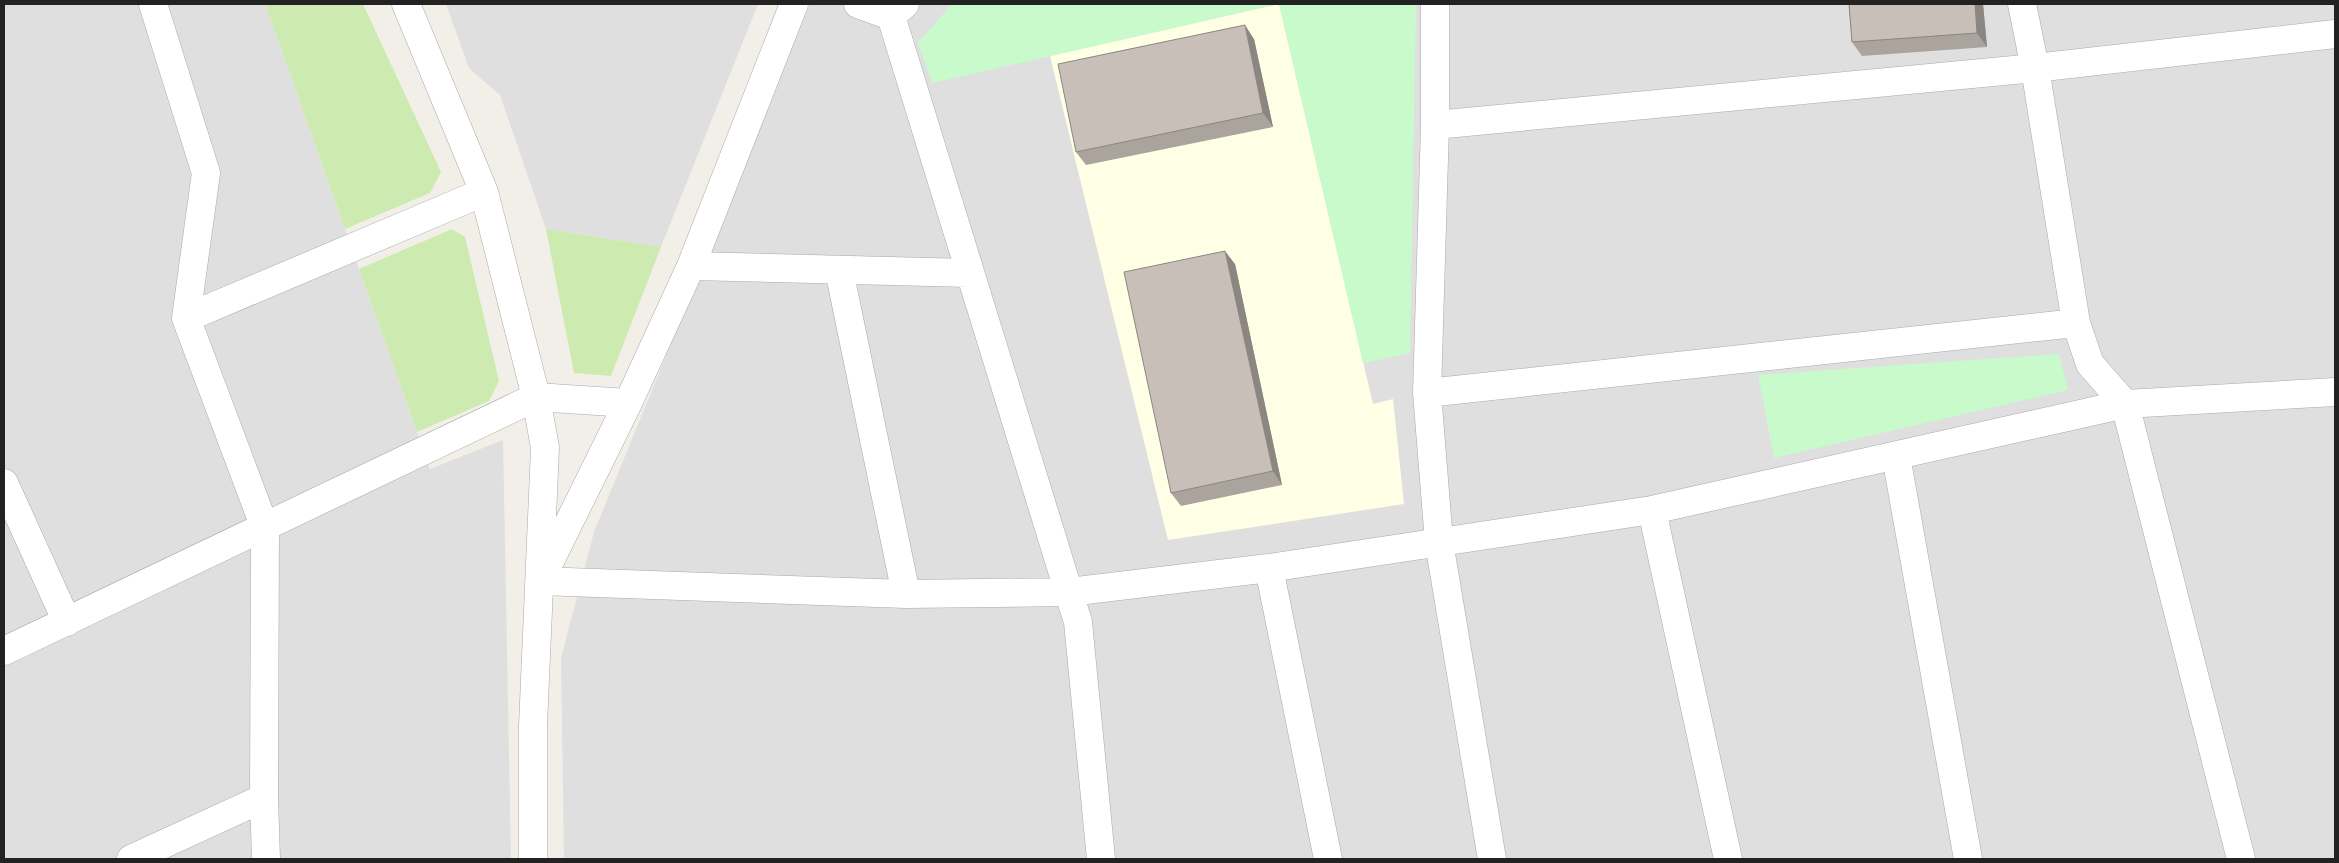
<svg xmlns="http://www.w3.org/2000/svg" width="2339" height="863" viewBox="0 0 2339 863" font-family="Rubik,sans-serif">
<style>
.residential{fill:#e0dfdf}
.education{fill:#ffffe5}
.grass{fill:#cdebb0}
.park{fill:#c8facc}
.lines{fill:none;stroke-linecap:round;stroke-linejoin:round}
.minor-casing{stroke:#a9a9a9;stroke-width:29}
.minor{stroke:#fff;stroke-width:28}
.wall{fill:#aba49e}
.shaded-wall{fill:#8b8681}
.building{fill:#c7bfb8;stroke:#8b8681}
</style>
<rect width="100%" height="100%" fill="#f2efe9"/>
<path class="residential" d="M4 4H265L430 469 503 440 511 859H4Z
M446 4H758L661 247 546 229 500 95 469 68Z
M810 4H2335V859H564L561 658 594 532Z"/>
<path class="education" d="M1279 4 1373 404 1393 399 1404 504 1168 540 1050 56Z"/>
<path class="grass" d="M265 4H363L441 172 430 193 345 229Z
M452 229 465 237 499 381 489 401 417 432 359 269Z
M546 229 661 247 611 376 574 373Z"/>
<path class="park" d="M952 4H1416L1410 353 1363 363 1279 4 932 83 918 43Z
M2059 354 2068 390 1774 458 1758 375Z"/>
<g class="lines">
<defs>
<path id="minor" d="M153 4 206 173 186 318 265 528 264 798 266 859
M406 4 484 192 536 397 545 448 533 726V859
M858 4 891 16 905 4
M1435 4V125L1427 393 1439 542 1492 859
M2022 4 2035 68 2076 323 2090 364 2125 404 2241 859
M891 16 1078 622 1101 859
M1435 125 2035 68 2335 34
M691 266 969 273
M839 270 906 594
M186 318 484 192
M1427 393 2076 323
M1896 456 1968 859
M4 483 67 622
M1652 510 1728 859
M1269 568 1328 859
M545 571 628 403 691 266 794 4
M540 581 906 594 1069 592 1269 568 1652 510 2125 404 2335 392
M4 651 536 397 628 403
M131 859 264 798"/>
</defs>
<use href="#minor" class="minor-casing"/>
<use href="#minor" class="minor"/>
</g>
<path class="wall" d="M1849 4H1983L1987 47 1862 56 1852 42Z
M1254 39 1273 127 1086 165 1076 152Z
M1235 264 1282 485 1181 506 1171 493Z"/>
<path class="shaded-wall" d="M1975 4H1983L1987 47 1977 33Z
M1245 25 1254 39 1273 127 1263 113Z
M1225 251 1235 264 1282 485 1273 471Z"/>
<path class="building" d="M1849 4H1975L1977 33 1852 42Z
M1245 25 1263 113 1076 152 1058 64Z
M1225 251 1273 471 1171 493 1124 272Z"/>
<rect width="2339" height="863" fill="none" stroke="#222222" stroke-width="10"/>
</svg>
